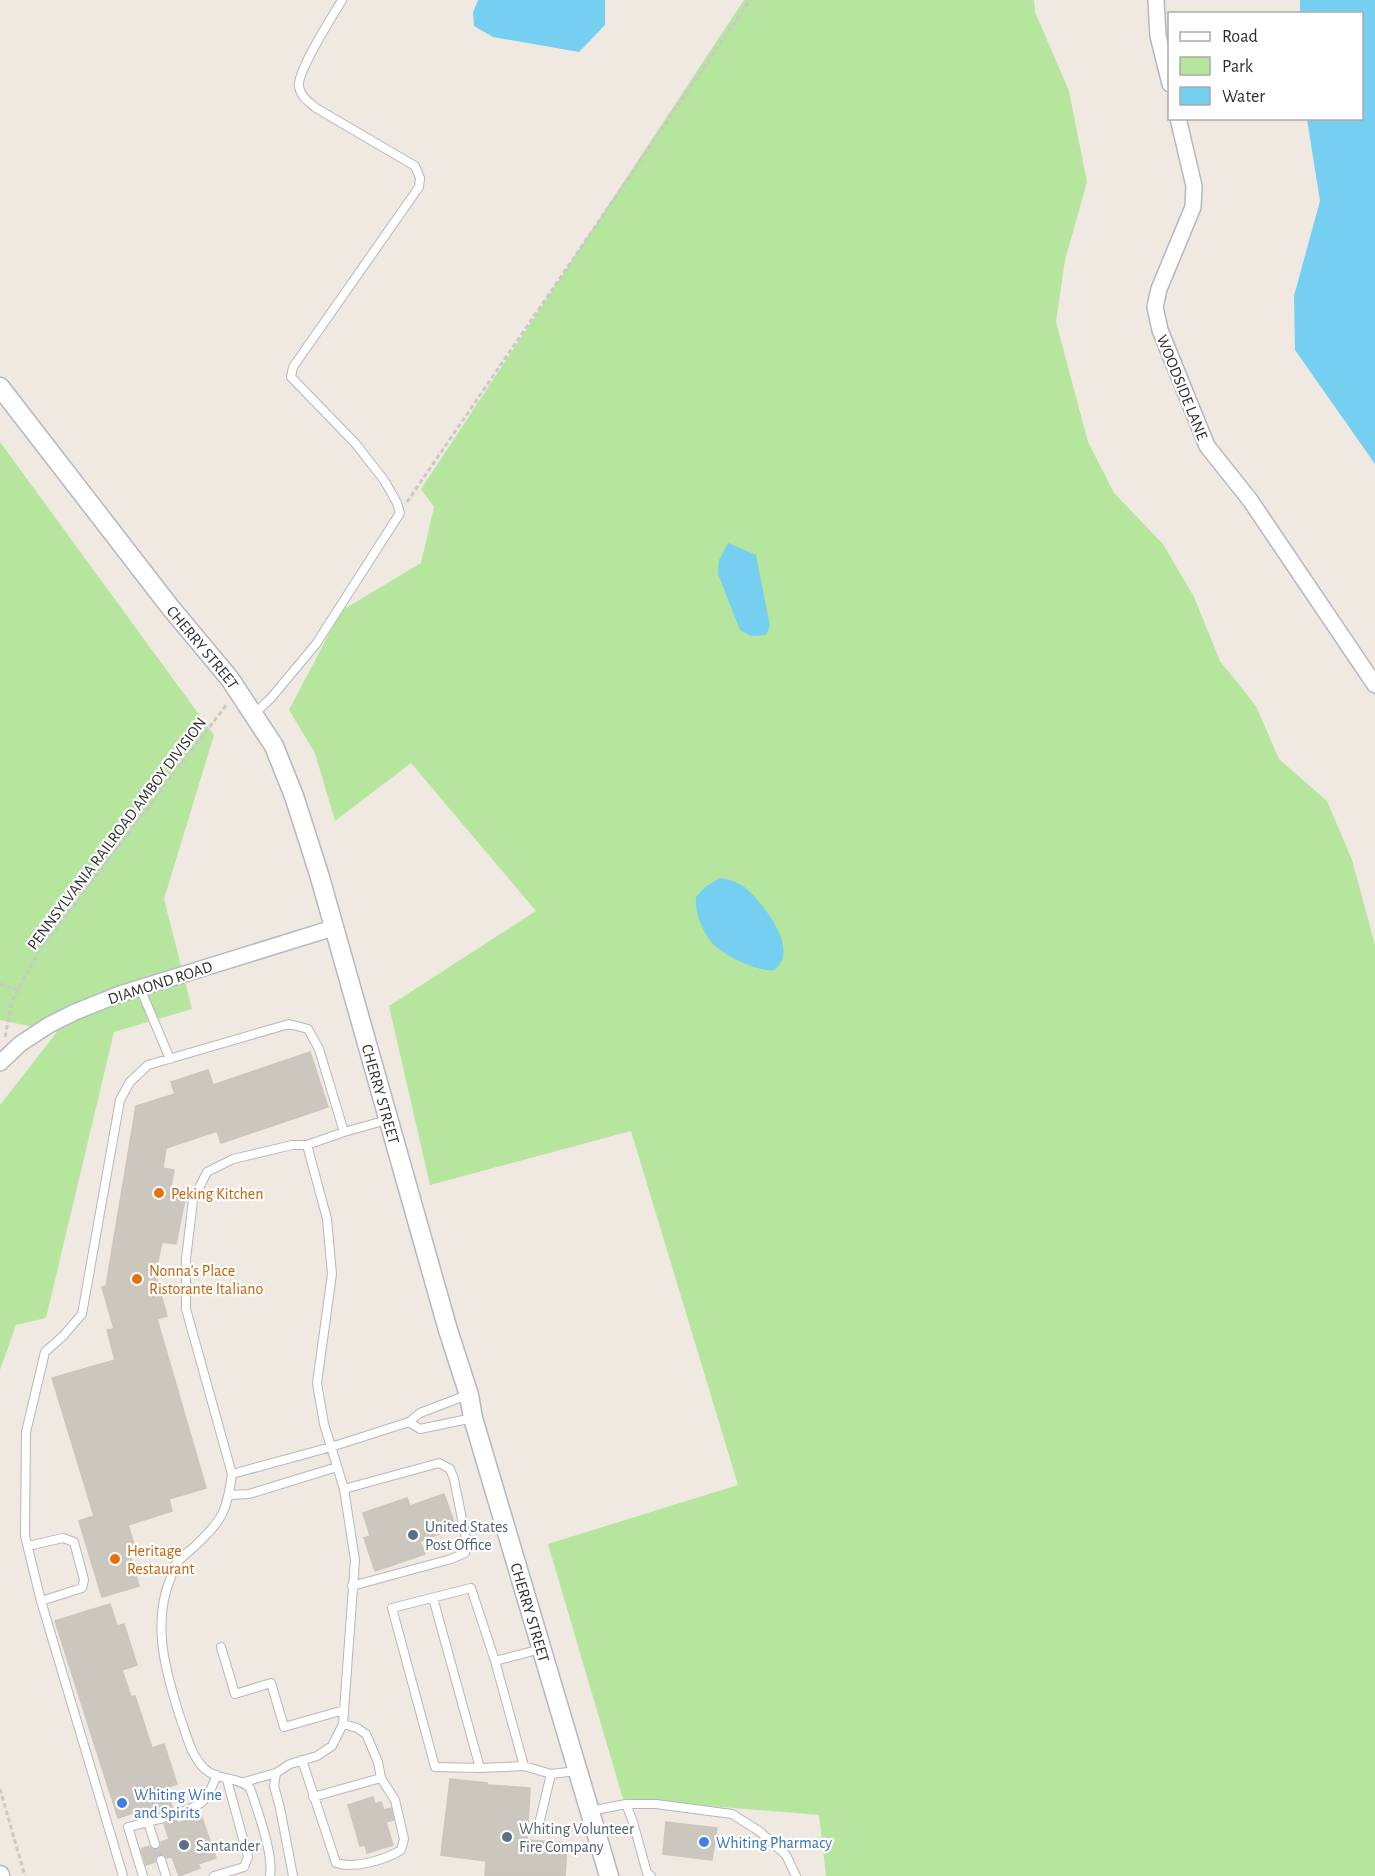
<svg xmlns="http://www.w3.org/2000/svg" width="1375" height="1876" viewBox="0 0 1375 1876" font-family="'Alegreya Sans',sans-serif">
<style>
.green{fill:#b6e59e}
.water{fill:#75cff0}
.building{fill:#cbc7bf;stroke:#cbc5ba;stroke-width:1.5}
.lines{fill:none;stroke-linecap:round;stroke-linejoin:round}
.service-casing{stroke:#b4b7c1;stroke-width:10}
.minor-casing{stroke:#b4b7c1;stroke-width:18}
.tertiary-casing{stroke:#b4b7c1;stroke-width:21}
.path{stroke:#c9c9c9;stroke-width:3;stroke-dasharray:4.5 3;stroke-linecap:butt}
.service{stroke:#fff;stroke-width:8}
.minor{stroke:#fff;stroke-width:15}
.tertiary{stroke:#fff;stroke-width:18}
.food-dot{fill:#e8710a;stroke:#fff;stroke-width:2}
.service-dot{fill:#5c6f8a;stroke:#fff;stroke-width:2}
.shop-dot{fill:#3f7fe0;stroke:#fff;stroke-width:2}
.labels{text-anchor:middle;stroke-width:4.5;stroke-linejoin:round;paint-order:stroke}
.street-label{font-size:16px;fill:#2e2e2e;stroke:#fff}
.food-label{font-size:16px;fill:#c56008;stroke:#fff;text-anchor:start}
.service-label{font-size:16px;fill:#4e5e75;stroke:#fff;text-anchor:start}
.shop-label{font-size:16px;fill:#366cbe;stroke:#fff;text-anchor:start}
</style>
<rect width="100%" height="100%" fill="#efe9e1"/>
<path class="green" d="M744 0H1034L1035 12 1069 91 1087 182 1065 260 1056 322 1088 442 1114 493 1163 544 1194 597 1220 661 1256 706 1279 759 1327 801 1352 860 1375 945V1876H826L819 1815 623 1799 548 1544 738 1485 631 1131 430 1185 389 1006 536 911 411 763 335 821 315 753 289 710 341 611 421 563 434 507 421 489Z
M0 442 214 735 164 899 192 1009 114 1032 46 1318 16 1325 0 1370V1105L57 1032 0 1020Z"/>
<path class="water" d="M478 0H605V25L579 52 493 37 474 26 473 12Z
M1300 0H1375V464L1295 350 1294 296 1320 201 1307 119 1362 118V14L1300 13Z
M728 543 756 555 770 626 766 635 751 636 740 630 718 574 719 560Z
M720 878C728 879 737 882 743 886 761 900 802 950 774 970 758 972 727 957 714 945 704 935 694 912 696 897L705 887Z"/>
<path class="building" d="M310 1052 328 1107 221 1143 217 1131 166 1148 163 1168 174 1170 169 1196 185 1199 176 1244 162 1242 155 1274 167 1316 157 1319 206 1488 169 1499 172 1511 128 1525 134 1544 127 1546 139 1586 102 1597 79 1521 94 1516 52 1378 115 1360 107 1330 114 1329 102 1287 106 1286 136 1106 175 1094 171 1082 208 1070 213 1085Z
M444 1494 456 1528 420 1541 425 1554 375 1571 364 1538 370 1536 363 1513 407 1498 410 1506Z
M110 1604 117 1626 124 1624 137 1665 122 1670 131 1697 135 1696 152 1748 164 1744 177 1784 166 1788 173 1809 159 1813 157 1805 118 1818 55 1621Z
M450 1779 487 1783V1785L530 1788 527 1840 567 1843 565 1876H485L486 1861 441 1855Z
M373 1797 375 1804 381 1802 384 1810 391 1808 394 1820 386 1822 393 1845 367 1853 365 1845 360 1846 348 1805Z
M201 1815 216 1858 198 1864 200 1868 179 1876 172 1857 167 1858 163 1854 159 1855 155 1858V1862L146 1865 141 1849 149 1846 153 1850 157 1849 161 1846V1842L169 1839 164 1824 177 1820 178 1823Z
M666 1822 717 1828 712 1860 663 1854Z"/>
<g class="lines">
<defs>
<path id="service" d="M254 714 271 698 316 644 400 513 397 503 384 480 355 443 291 377 293 367 419 187 420 178 415 166 316 108C308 101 301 97 299 87 296 72 333 16 342 0
M140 988 170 1059
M307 1145 344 1132
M467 1395 420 1413 409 1422 420 1429 473 1418
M232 1474 331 1447 409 1422
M344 1489 439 1463 450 1469 454 1479 467 1544 465 1553 451 1559 352 1586
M229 1495 249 1494 337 1467
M28 1546 63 1538 74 1542 84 1580 82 1588 41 1601
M433 1598 480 1768
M221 1647 235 1694 271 1683 284 1727 344 1710
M495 1661 541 1649
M302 1760 336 1863C354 1869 385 1860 401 1850L404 1839 395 1800 381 1778 378 1762 366 1734 357 1728 343 1724
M524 1766 495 1661 471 1588 392 1608 435 1767 480 1768 524 1766 551 1774 577 1771
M244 1782 276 1773
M313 1797 381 1778
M626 1804 633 1822 647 1873 651 1876
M590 1811 626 1804H656L732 1814 759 1831 786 1855 796 1876
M148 1822 155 1844
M539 1824 551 1774
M161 1860 166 1876
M123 1876 41 1601 25 1536 26 1432 45 1352 63 1336 82 1314 120 1100 130 1082 148 1065 289 1024 308 1029 319 1049 344 1132 387 1120
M143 1876 128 1827C144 1823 194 1812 204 1800 210 1794 213 1783 217 1775
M214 1876 244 1867 248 1857 227 1780
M270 1876C274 1855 257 1809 250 1788 238 1776 217 1781 205 1769 191 1756 187 1736 181 1720 166 1674 151 1623 171 1577 172 1573 174 1567 176 1564 181 1557 190 1551 196 1545 223 1520 227 1510 232 1474L186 1309V1259L193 1200 207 1172 233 1159 292 1145H307L327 1219 332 1274 317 1383 324 1424 344 1489 355 1560 343 1724 332 1746 317 1756 290 1764 276 1773 274 1786 280 1808 293 1876"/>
<path id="minor" d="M1156 0 1158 36 1170 84
M1178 118 1194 186 1193 207 1159 289 1155 307 1160 330 1207 446 1250 500 1375 685
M0 1063 20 1044 49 1025 75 1012 120 994 333 928"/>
<g id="tertiary">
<path id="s1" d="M0 387 170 607 230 679 274 746 294 796 319 874 448 1330 469 1395 473 1418 609 1876"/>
<path d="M0 1875V1876"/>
</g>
</defs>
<use href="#service" class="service-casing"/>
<use href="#minor" class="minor-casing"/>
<use href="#tertiary" class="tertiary-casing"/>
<path class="path" d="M407 502 750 0
M0 984 18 990
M5 1037 12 1001 39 951 227 704
M0 1789 25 1876"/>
<use href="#service" class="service"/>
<use href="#minor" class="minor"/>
<use href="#tertiary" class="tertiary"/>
</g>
<g class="food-dot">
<circle cx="159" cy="1193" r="6"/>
<circle cx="137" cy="1279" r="6"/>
<circle cx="115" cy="1559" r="6"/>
</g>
<g class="service-dot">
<circle cx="413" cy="1535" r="6"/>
<circle cx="507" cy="1837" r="6"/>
<circle cx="184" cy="1845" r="6"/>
</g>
<g class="shop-dot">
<circle cx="122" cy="1803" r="6"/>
<circle cx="704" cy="1842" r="6"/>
</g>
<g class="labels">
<g class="street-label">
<text transform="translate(1183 387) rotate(68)" y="6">WOODSIDE LANE</text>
<text dy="6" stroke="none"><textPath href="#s1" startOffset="330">CHERRY STREET</textPath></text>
<text transform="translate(116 833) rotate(-53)" y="6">PENNSYLVANIA RAILROAD AMBOY DIVISION</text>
<text transform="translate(160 982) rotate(-18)" y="6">DIAMOND ROAD</text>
<text dy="6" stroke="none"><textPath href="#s1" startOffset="816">CHERRY STREET</textPath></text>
<text dy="6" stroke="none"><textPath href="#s1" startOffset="1356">CHERRY STREET</textPath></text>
</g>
<g class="food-label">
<text x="171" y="1199">Peking Kitchen</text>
<text x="149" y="1276">Nonna's Place<tspan x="149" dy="18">Ristorante Italiano</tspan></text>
<text x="127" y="1556">Heritage<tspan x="127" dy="18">Restaurant</tspan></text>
</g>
<g class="service-label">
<text x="425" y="1532">United States<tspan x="425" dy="18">Post Office</tspan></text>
<text x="519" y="1834">Whiting Volunteer<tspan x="519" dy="18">Fire Company</tspan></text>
<text x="196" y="1851">Santander</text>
</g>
<g class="shop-label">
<text x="134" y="1800">Whiting Wine<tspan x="134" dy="18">and Spirits</tspan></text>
<text x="716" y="1848">Whiting Pharmacy</text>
</g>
</g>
<rect x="1168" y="12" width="195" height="108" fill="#ffffff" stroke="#ababab" stroke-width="1.5"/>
<rect x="1180" y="32" width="30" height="9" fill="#ffffff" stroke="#ababab" stroke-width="1.5"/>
<text x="1222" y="42" font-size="18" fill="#2e2e2e">Road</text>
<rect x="1180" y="57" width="30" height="18" fill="#b6e59e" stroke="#ababab" stroke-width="1.5"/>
<text x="1222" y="72" font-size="18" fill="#2e2e2e">Park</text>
<rect x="1180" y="87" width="30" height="18" fill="#75cff0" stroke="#ababab" stroke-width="1.5"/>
<text x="1222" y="102" font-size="18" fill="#2e2e2e">Water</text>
</svg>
